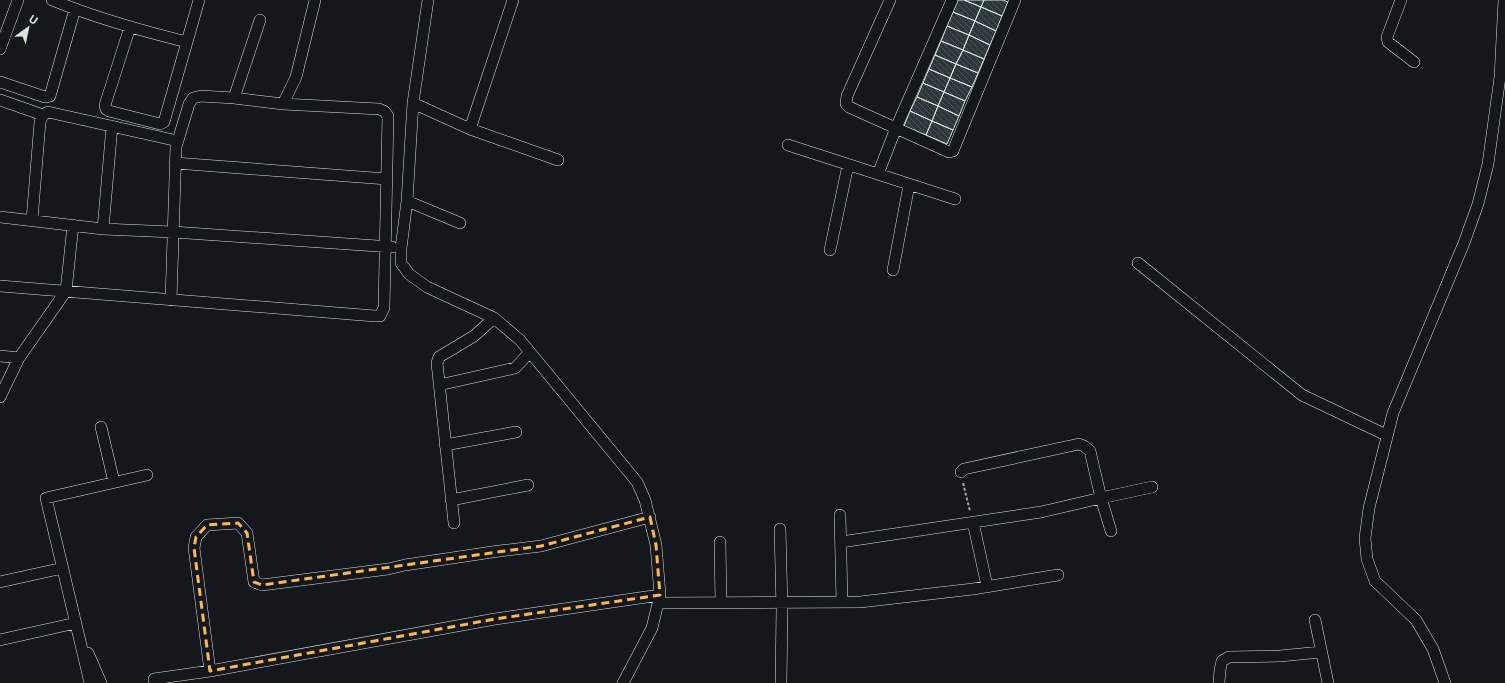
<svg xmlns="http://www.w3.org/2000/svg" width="1505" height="683" viewBox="0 0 1505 683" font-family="'Open Sans',sans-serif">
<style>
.building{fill:url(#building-back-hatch);stroke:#d8e6dc}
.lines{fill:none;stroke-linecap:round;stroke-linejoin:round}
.minor-casing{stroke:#d8e6dc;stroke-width:12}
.path{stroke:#9da8a2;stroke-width:2;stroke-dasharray:3 2;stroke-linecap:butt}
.minor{stroke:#14181c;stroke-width:11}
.marked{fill:none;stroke:#ffb74d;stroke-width:3;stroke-dasharray:8 5;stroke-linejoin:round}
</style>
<defs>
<pattern id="building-back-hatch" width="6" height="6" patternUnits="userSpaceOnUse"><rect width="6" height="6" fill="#2c363c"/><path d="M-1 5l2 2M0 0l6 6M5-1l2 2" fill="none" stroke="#4a5358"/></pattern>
</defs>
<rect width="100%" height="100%" fill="#14181c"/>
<path class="building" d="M958 0H964L981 7 975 21 953 12Z
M964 0H984L981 7Z
M984 0H1003L1008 2 1002 16 981 7Z
M981 7 1002 16 996 31 975 21Z
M953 12 975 21 969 35 947 26Z
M975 21 996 31 990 45 969 35Z
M947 26 969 35 963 50 941 41Z
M969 35 990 45 984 59 963 50Z
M941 41 963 50 956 64 935 55Z
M963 50 984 59 978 73 956 64Z
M935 55 956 64 950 78 929 69Z
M956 64 978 73 972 87 950 78Z
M929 69 950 78 944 92 923 83Z
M950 78 972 87 965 101 944 92Z
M923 83 944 92 938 106 917 97Z
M944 92 965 101 959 116 938 106Z
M917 97 938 106 932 121 910 111Z
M938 106 959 116 953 130 932 121Z
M910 111 932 121 926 135 904 126Z
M932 121 953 130 947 144 926 135Z"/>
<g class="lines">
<defs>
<path id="minor" d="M52 0C96 18 142 31 187 42L164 122 160 124 109 111 106 109 105 105 130 27
M428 0 413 103 407 201 401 248V263L409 274 427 287 494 318 520 340 637 482 645 500 656 545 660 595 652 628 623 683
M890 0 847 96 846 104 849 107 949 152 953 151 955 146 1015 0
M1401 0 1387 37 1388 42 1414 62
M187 42 199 0
M0 49 18 0
M0 82 45 97 50 96 75 9
M234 98 260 20
M0 100 43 115
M413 103 470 129 558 160
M283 104 296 77 315 0
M470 129 513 0
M788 145 955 199
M175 163 387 179
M878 174 896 128 952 0
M407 201 460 223
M0 217 103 229 173 232 392 247
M32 220 40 122 43 115 48 112 178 141
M103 229 112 126
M830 250 848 165
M1138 263 1302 395 1386 435
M893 270 909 185
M0 286 375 316H380L384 308 388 116 384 111 379 109 283 104 234 98 201 96 193 98 189 104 176 147 171 300
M0 356 19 358
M439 385 515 368 529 353
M0 397 19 358 66 291 73 225
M101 427 114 482
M445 445 516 432
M451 500 528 485
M840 515 842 602
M973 522 987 586
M454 523 437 363 439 357 474 336 494 318
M780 529 782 609 781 683
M1111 531 1101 498 1152 487
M720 542 721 603
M841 542 1041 512 1101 498 1090 451 1084 446 1079 444 964 469 961 472
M0 582 63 568
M658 603 860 602 973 589 1058 575
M1315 620 1328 683
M0 640 76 623
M88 653 101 683
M210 671 194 548 196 537 207 525 238 523 247 533 254 582 262 585 388 569 405 565 499 551 541 546 650 517
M90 683 46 498 147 475
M155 683 154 679 210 671 495 619 660 595
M1219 683 1220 670 1222 661 1229 657 1280 656 1321 652
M1445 683 1433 649 1416 620 1375 581 1367 559 1365 538 1369 508 1393 413 1464 243 1478 204 1488 164 1500 77 1504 0"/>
</defs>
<use href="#minor" class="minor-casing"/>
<path class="path" d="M963 483 970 511"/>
<use href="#minor" class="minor"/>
</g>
<path class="marked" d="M650 517 656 545 660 595 495 619 210 671 194 548 196 537 207 525 238 523 247 533 254 582 262 585 541 546Z"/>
<g transform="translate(28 28) rotate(33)" stroke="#14181c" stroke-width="3" paint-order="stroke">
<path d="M0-3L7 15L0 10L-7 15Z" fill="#d8e6dc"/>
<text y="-6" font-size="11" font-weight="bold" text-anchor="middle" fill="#d8e6dc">U</text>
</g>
</svg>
